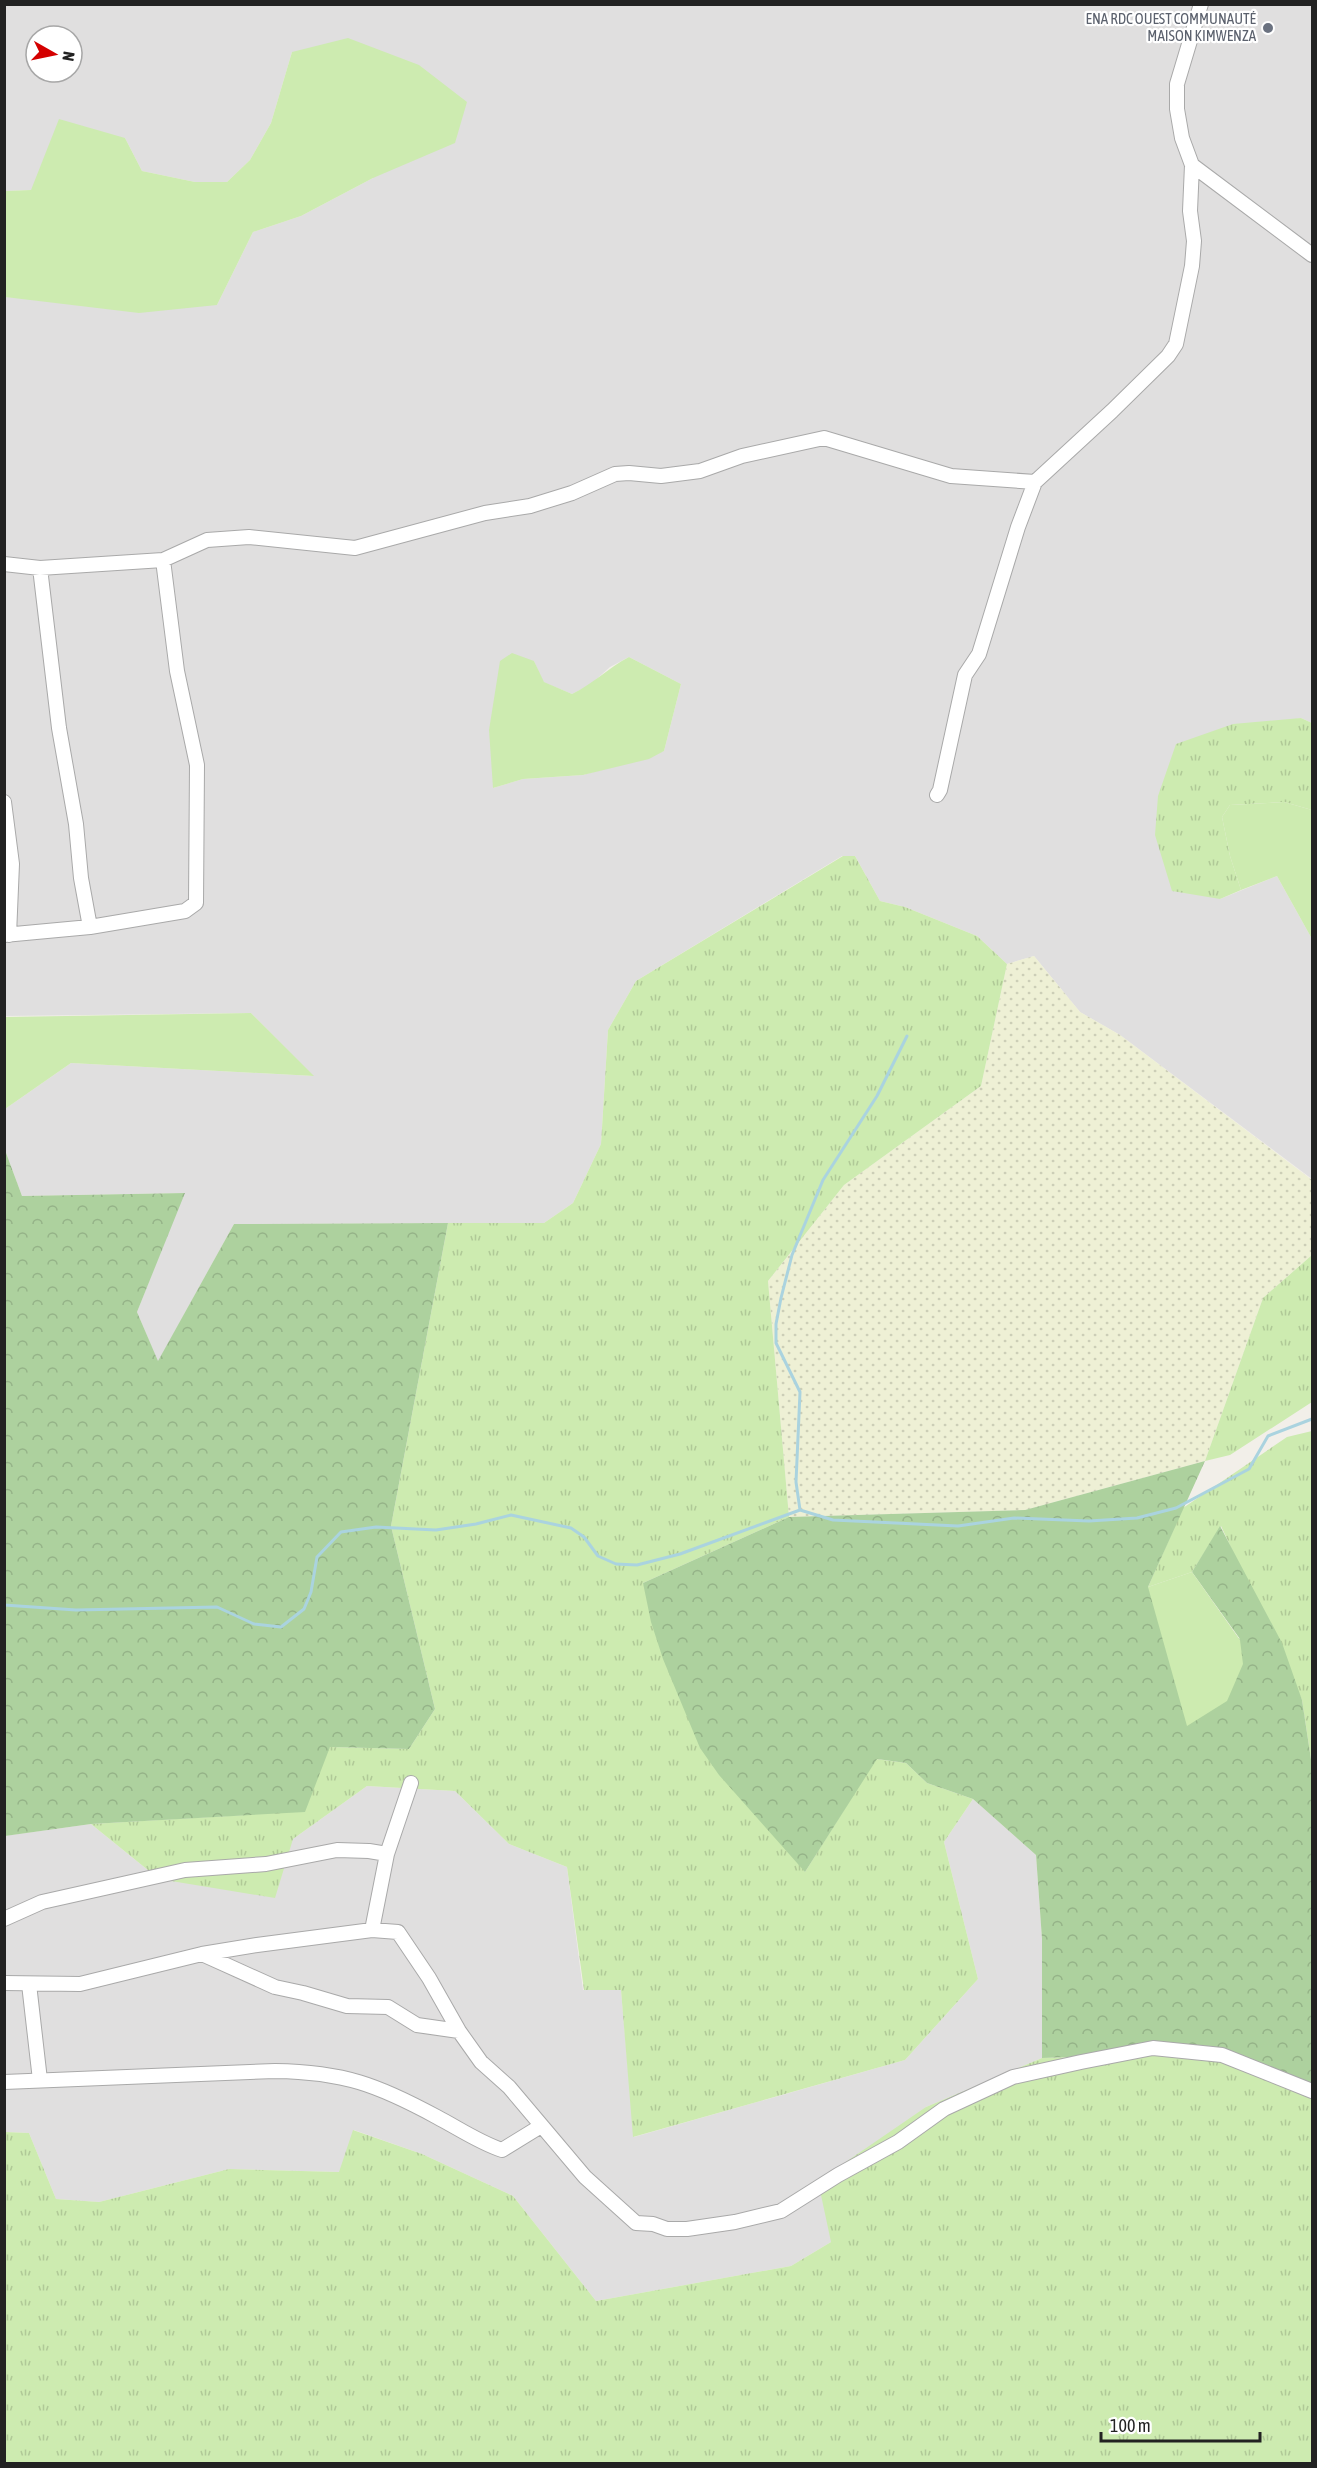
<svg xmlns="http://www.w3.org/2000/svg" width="1317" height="2468" viewBox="0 0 1317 2468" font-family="'Asap Condensed',sans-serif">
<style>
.residential{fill:#e0dfdf;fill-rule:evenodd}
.farmland{fill:url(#farmland-dots)}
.grass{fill:url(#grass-tufts)}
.forest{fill:url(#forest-crowns)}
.garden{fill:#cdebb0}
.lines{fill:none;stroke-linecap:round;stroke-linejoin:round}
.stream{stroke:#aad3df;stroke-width:3}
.minor-casing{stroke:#a9a9a9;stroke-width:16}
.minor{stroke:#fff;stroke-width:14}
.worship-dot{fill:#6b7280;stroke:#fff;stroke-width:2}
.labels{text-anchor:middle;stroke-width:4.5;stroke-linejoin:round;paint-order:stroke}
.worship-label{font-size:15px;fill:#5b616d;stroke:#fff;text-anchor:end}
</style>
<defs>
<pattern id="farmland-dots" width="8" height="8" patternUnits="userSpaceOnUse" patternTransform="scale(1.5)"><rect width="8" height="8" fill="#eef0d5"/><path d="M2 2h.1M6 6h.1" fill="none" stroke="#ccceb7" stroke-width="1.8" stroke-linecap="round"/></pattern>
<pattern id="grass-tufts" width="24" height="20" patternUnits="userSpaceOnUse" patternTransform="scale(1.5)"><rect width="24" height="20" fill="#cdebb0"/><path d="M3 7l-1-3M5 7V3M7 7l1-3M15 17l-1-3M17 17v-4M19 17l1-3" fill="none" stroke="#b0c997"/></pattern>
<pattern id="forest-crowns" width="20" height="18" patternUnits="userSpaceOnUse" patternTransform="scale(1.5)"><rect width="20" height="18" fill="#add19e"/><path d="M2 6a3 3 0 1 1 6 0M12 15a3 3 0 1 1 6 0" fill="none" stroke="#95b388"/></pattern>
</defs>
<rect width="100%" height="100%" fill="#f2efe9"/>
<path class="residential" d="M5 5H1312V723L1301 718 1176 744 1220 899 1277 876 1312 939V1179L1120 1035 1080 1012 1034 956 1007 964 977 936 905 907 880 901 855 856H842L636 981 608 1030 601 1144 573 1203 544 1223 234 1224 158 1362 137 1312 184 1193 22 1196 5 1150V1109L71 1063 313 1076 251 1013 5 1016V297L217 305 253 232 301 216 373 178 292 52 271 123 250 160 227 182H195L142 171 125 138 31 190 5 191ZM36 36H72V72H36ZM629 657 681 684 664 751 583 775 523 779 493 788 534 661 543 682 572 694 590 685 610 667Z
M367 1786 455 1791 509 1844 567 1867 583 1990H621L634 2137 905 2060 978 1979 944 1842 973 1799 1036 1855 1042 1939V2058L926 2107 831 2242 791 2266 596 2301 513 2196 422 2154 354 2130 340 2172 229 2169 99 2202 56 2199 29 2133 5 2132 4 1836 91 1824 159 1879 293 1839Z"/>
<path class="farmland" d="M1034 956 1080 1012 1120 1035 1312 1180V1255L1263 1298 1205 1461 1025 1510 789 1517 768 1281 844 1185 981 1086 1007 964Z"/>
<path class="grass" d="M1301 718 1312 723V810L1284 802 1230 805 1222 817 1230 856 1241 890 1220 899 1172 891 1155 835 1158 796 1176 744 1233 724Z
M843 856H855L880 901 905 907 977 936 1007 964 981 1086 844 1185 768 1281 789 1517 643 1583 805 1872 876 1759 906 1763 927 1783 973 1799 944 1842 978 1979 905 2060 633 2137 621 1990H584L567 1867 509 1844 455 1791 367 1786 293 1839 275 1898 159 1879 91 1824 245 1815 330 1747 409 1749 435 1709 391 1526 448 1223H544L573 1203 601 1144 608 1030 636 981Z
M1312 1255V1402L1230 1455 1205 1461 1263 1298Z
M1312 1431V1766L1302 1700 1221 1526 1192 1572 1148 1587 1183 1508 1287 1437Z
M1149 2043 1312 2085V2463L5 2464V2132L29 2133 56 2199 99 2202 229 2169 339 2172 353 2130 422 2154 513 2196 596 2301 791 2266 831 2242 818 2181 926 2107 1042 2058 1074 2057Z"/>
<path class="forest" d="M5 1150 22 1196 185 1193 137 1312 158 1361 234 1224 448 1223 391 1526 435 1709 409 1749 330 1747 305 1812 91 1824 5 1836Z
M1205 1461 1148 1587 1240 1639 1192 1572 1220 1526 1282 1643 1302 1700 1312 1766V2085L1218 2052 1042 2058V1939L1036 1855 973 1799 927 1783 906 1763 877 1759 805 1872 719 1775 700 1748 663 1659 651 1622 643 1583 789 1517 1025 1510Z"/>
<path class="garden" d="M348 38 419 65 467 102 455 143 373 178 301 216 253 232 217 305 139 313 5 297V191L31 190 59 119 125 138 142 171 195 182H227L250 160 271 123 292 52Z
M512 653 534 661 544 682 572 694C593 684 608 668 629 657L681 684 664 751 649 759 583 775 523 779 493 788 489 730 500 661Z
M1284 802 1312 810V939L1277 876 1241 890 1230 856 1222 817 1230 805Z
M251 1013 314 1076 71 1063 5 1109V1017Z
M1192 1572 1240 1640 1243 1664 1227 1701 1187 1726 1148 1587Z"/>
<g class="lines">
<path class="stream" d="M800 1510 796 1482 800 1392 776 1343V1324L781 1298 792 1255 823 1180 877 1096 907 1036
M4 1605 76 1610 217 1607 254 1624 281 1627 304 1609 311 1592 317 1557 341 1532 376 1527 436 1530 476 1524 511 1515 571 1528 584 1537 598 1556 616 1564 637 1565 680 1554 800 1510 833 1520 958 1526 1014 1518 1089 1521 1137 1518 1176 1508 1249 1469 1268 1436 1312 1419"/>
<defs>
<path id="minor" d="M1192 165 1312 255
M4 564 40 568 163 560 207 540 249 537 355 548 485 513 530 506 572 493 615 474 629 473 661 476 700 471 742 456 824 438 951 476 1035 482
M40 568 59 728 76 824 81 878 90 927
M937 795 940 790 965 675 979 654 1018 527 1035 482 1112 411 1168 356 1176 344 1192 266 1194 241 1190 211 1192 165 1182 138 1177 109V84L1201 4
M4 802 12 864 9 935
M4 935 90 927 185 911 196 903 197 765 177 671 163 560
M4 1919 42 1902 185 1870 266 1864 337 1850 369 1851 387 1854
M372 1930 387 1854 411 1783
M202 1954 275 1987 303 1993 347 2006 388 2007 417 2025 459 2031
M4 1983 80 1984 202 1954 257 1945 372 1930 398 1932 429 1978 459 2031 481 2062 509 2087 585 2177 636 2223 653 2224 667 2229H687L735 2222 781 2211 838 2175 898 2142 944 2109 1013 2077 1081 2062 1153 2048 1222 2055 1312 2091
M29 1984 40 2080
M4 2082 275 2071C344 2072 378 2085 437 2117 458 2128 480 2143 502 2150L541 2126"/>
</defs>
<use href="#minor" class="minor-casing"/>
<use href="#minor" class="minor"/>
</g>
<circle class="worship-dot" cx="1268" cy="28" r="6"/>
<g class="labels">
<g class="worship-label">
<text x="1256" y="24">ENA RDC OUEST COMMUNAUTÉ<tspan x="1256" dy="17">MAISON KIMWENZA</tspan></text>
</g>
</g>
<rect width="1317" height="2468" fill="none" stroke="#222222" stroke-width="12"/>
<g transform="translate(54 54) rotate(99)"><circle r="28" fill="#ffffff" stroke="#a7a7a7" stroke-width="1.5"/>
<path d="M0-4.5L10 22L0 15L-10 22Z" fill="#d40000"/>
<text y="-9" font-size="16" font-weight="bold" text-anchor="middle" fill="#222222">N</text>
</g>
<path d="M1101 2432v9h159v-9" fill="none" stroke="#222222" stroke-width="3"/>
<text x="1110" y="2432" font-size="18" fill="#222222" stroke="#ffffff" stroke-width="4.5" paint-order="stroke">100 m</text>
</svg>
